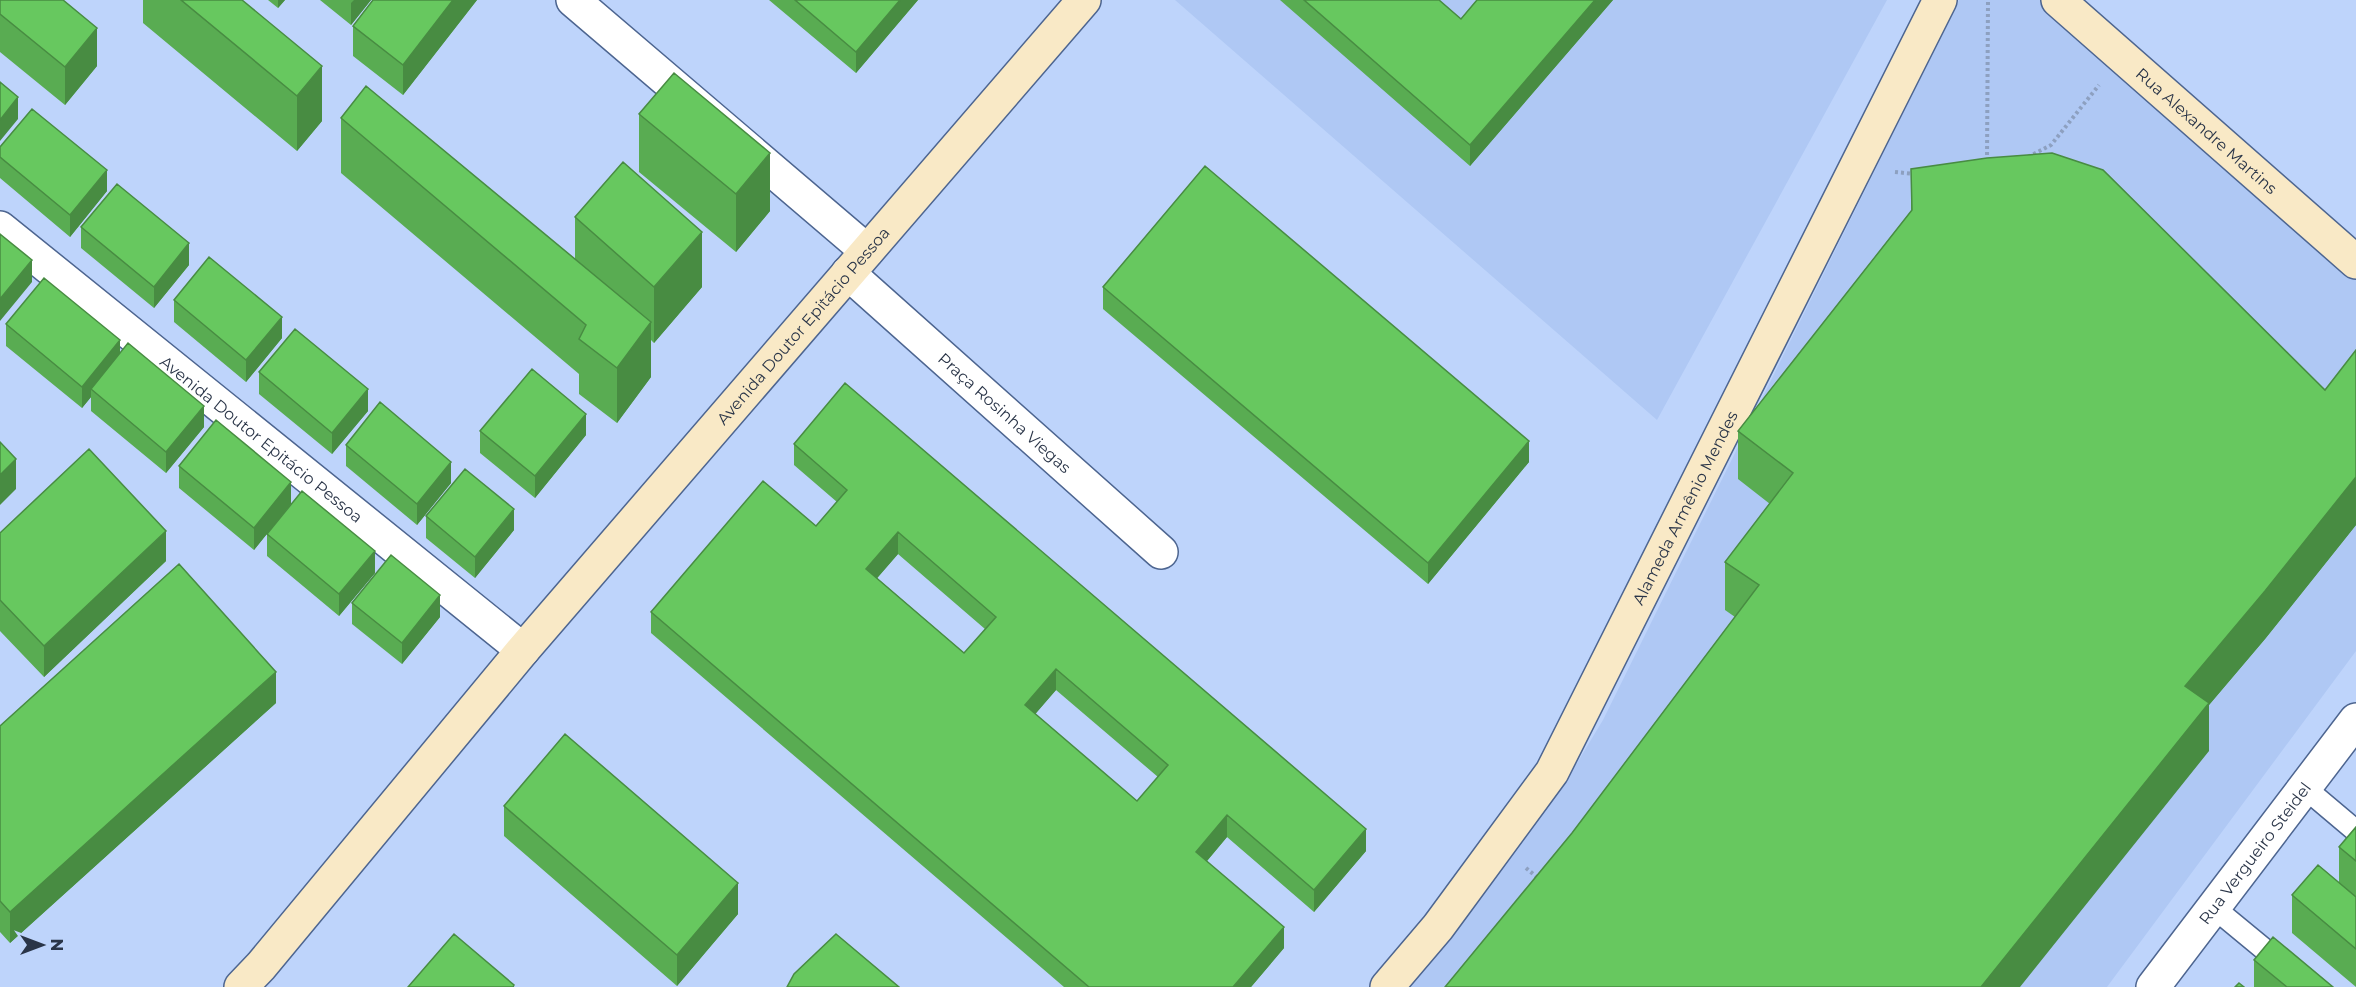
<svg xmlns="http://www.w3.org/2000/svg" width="2356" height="987" viewBox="0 0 2356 987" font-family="Montserrat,sans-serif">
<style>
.built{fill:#afc8f4}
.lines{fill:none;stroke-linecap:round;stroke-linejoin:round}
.lane-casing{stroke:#4d6590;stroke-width:24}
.street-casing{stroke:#4d6590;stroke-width:36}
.secondary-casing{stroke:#4d6590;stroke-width:36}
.path{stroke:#8da0c0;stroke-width:4;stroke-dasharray:3 3;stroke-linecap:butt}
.lane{stroke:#fff;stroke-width:21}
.street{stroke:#fff;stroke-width:33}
.secondary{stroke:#f9e9c6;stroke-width:33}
.wall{fill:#59ac52;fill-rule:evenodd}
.shaded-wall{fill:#488c42}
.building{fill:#67c85f;stroke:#488c42;stroke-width:1.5;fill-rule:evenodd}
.labels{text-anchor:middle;stroke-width:6;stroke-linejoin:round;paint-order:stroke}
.street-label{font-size:16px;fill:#2a3548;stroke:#bed4fb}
</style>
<rect width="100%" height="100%" fill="#bed4fb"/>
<path class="built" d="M1175 0H1887L1657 420Z
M1959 0H2041L2096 42 2356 267V651L2107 987H1403L1577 763 1603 720Z"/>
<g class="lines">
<defs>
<path id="lane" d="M2305 788 2356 831
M2213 907 2310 987"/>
<g id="street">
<path d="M573 0 867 251"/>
<path id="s1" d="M0 228 523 650"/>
<path id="s2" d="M848 273 1161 552"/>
<path id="s3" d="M2153 987 2356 720"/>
</g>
<g id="secondary">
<path id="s4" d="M2058 0 2356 262"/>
<path id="s5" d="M241 987 261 966 523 650 1084 0"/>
<path id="s6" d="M1387 987 1438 927 1552 772 1940 0"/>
</g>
</defs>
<use href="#lane" class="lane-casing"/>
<use href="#street" class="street-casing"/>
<use href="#secondary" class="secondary-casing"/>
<path class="path" d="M2028 157 2051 145 2099 85
M1987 161 1988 0
M1895 172 1915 174
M1526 868 1539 879"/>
<use href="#lane" class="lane"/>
<use href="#street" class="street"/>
<use href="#secondary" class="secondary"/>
</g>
<path class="wall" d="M0 0 97 66 65 105 0 52Z
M143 0H242L322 121 297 151 143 23Z
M268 0H285L278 8Z
M320 0H371L351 25Z
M373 0H477L403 95 353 56V26Z
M769 0H918L856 73Z
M1280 0H1439L1461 19 1477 0H1613L1470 166Z
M639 114 770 211 736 252 639 172Z
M341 118 575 259V217L702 287 654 343 651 340V377L617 423 579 394V374L341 173Z
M0 147 107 191 70 237 0 178Z
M1911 169 2325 390 2356 350V525L2265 639 2209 705V751L1572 833 1735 617 1725 610V562L1770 504 1738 479V431L1911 211Z
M81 227 189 265 154 308 81 248Z
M1103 287 1529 462 1428 584 1103 309Z
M174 300 282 338 246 382 174 322Z
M6 324 120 354 204 427 166 473 91 411V397L82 408 6 346Z
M259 372 368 411 332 454 259 394Z
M480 431 586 435 535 498 480 453Z
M794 444 1366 851 1314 912 1227 837 1207 861 1284 948 1251 987H1064L651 633V612L816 526 837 502 794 465ZM898 554 985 629 964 653 877 578ZM1056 690 1158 777 1137 801 1035 714Z
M346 445 451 483 417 525 346 466Z
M179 466 291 504 254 550 179 488Z
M426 516 514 530 475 578 426 538Z
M0 533 166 561 44 677 0 631Z
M267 534 375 573 339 616 267 556Z
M352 603 440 617 402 664 352 624Z
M276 703 10 943 0 932V726Z
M504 806 738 914 677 986 504 836Z
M2356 827V987L2292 933V895L2339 883V847Z
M2254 960 2333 987H2254Z"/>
<path class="shaded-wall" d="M278 0H285L278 8Z
M354 0H371L351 25V3Z
M453 0H477L403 95V65Z
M900 0H918L856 73V52Z
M1595 0H1613L1470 166V145Z
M97 28V66L65 105V67Z
M322 66V121L297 151V96Z
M18 97V119L0 141V120Z
M770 153V211L736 252V194Z
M107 170V191L70 237V215Z
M702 232V287L654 343V287Z
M189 243V265L154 308V287Z
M32 260V282L0 321V299Z
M282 317V338L246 382V360Z
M651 322V377L617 423V368Z
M120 340V362L91 389V397L82 408V387Z
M368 389V411L332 454V433Z
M204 406V427L166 473V452Z
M586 414V435L535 498V476Z
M1529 441V462L1428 584V563Z
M16 459V489L0 505V475Z
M451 462V483L417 525V504Z
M2356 477V525L2265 639 2209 705V751L2020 987H1981L2185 686Z
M291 482V504L254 550V528Z
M514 509V530L475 578V557Z
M166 531V561L44 677V646Z
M898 532V554L866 591V569Z
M375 551V573L339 616V594Z
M440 595V617L402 664V643Z
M1056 669V690L1025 726V705Z
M276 672V703L10 943V912Z
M1227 815V837L1196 874V852Z
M1366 829V851L1314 912V890Z
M738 883V914L677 986V955Z
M1284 927V948L1251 987H1233Z"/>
<path class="building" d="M0 0H63L97 28 65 67 0 14Z
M181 0H242L322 66 297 96Z
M373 0H453L403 65 353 26Z
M795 0H900L856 52Z
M1304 0H1439L1461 19 1477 0H1595L1470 145Z
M674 73 770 153 736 194 639 114Z
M0 82 18 97 0 120Z
M366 86 651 322 617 368 579 339 586 325 341 118Z
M32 109 107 170 70 215 0 157V147Z
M2052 153 2103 170 2325 390 2356 350V477L2265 591 2185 686 2209 703 1981 987H1445L1572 833 1759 585 1725 562 1793 473 1738 431 1912 210 1911 169 1987 158Z
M623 162 702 232 654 287 575 217Z
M1205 166 1529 441 1428 563 1103 287Z
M117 184 189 243 154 287 81 227Z
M0 234 32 260 0 299Z
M209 257 282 317 246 360 174 300Z
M44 278 120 340 82 387 6 324Z
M295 329 368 389 332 433 259 372Z
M128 343 204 406 166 452 91 389Z
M532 369 586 414 535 476 480 431Z
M845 383 1366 829 1314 890 1227 815 1196 852 1284 927 1233 987H1089L651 612 763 481 816 526 847 490 794 444ZM898 532 996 617 964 653 866 569ZM1056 669 1168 765 1137 801 1025 705Z
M380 402 451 462 417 504 346 445Z
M216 420 291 482 254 528 179 466Z
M0 442 16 459 0 475Z
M89 449 166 531 44 646 0 600V533Z
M465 469 514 509 475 557 426 516Z
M302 491 375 551 339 594 267 534Z
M391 555 440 595 402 643 352 603Z
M179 564 276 672 10 912 0 901V726Z
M565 734 738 883 677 955 504 806Z
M2356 827V861L2339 847Z
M2318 865 2356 897V949L2292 895Z
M454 934 514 985 513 987H408Z
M836 934 899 987H787L794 974Z
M2273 937 2333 987H2287L2254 960Z
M2239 983 2244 987H2235Z"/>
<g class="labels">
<g class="street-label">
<text dy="6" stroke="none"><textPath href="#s4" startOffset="198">Rua Alexandre Martins</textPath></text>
<text dy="6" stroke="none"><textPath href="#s5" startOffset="868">Avenida Doutor Epitácio Pessoa</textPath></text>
<text dy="6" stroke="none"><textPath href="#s2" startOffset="210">Praça Rosinha Viegas</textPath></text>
<text dy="6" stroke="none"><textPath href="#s1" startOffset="336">Avenida Doutor Epitácio Pessoa</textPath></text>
<text dy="6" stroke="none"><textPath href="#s6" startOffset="567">Alameda Armênio Mendes</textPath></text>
<text dy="6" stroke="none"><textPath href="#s3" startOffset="168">Rua Vergueiro Steidel</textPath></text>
</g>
</g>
<g transform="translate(42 945) rotate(90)" stroke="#bed4fb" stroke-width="4.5" paint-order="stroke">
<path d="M0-4.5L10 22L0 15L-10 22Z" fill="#2a3548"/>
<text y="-9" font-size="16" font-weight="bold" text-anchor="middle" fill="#2a3548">N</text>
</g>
</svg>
